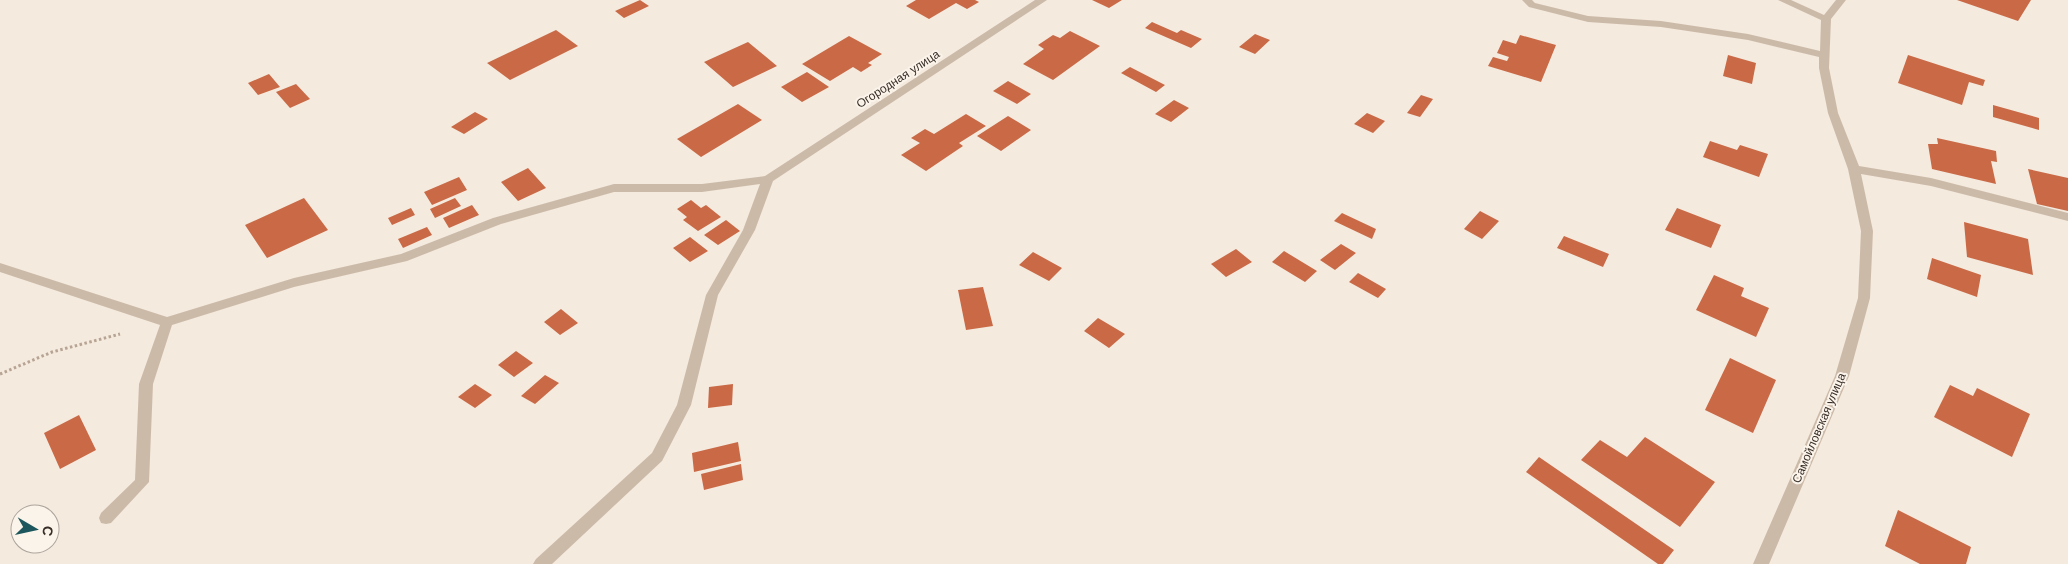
<svg xmlns="http://www.w3.org/2000/svg" width="2068" height="564" viewBox="0 0 2068 564" font-family="Arial,sans-serif">
<style>
.building{fill:#c96946}
.lines{fill:none;stroke-linecap:round;stroke-linejoin:round}
.path{stroke:#b8a494;stroke-width:3;stroke-dasharray:2.5 2.5;stroke-linecap:butt}
.minor{fill:#ccbaa9;fill-rule:evenodd}
.labels{text-anchor:middle;stroke-width:4;stroke-linejoin:round;paint-order:stroke}
.street-label{font-size:12px;fill:#392f29;stroke:#fbf4eb}
</style>
<rect width="100%" height="100%" fill="#f4eade"/>
<path class="building" d="M640 0 649 6 624 18 615 11Z
M916 0H975L979 2 967 9 956 3 929 19 906 6Z
M1092 0H1122L1109 8Z
M1957 0H2031L2018 21Z
M1152 22 1177 33 1181 30 1202 39 1191 48 1145 28Z
M556 30 578 46 510 80 487 63Z
M1070 31 1100 46 1053 80 1023 64 1044 49 1038 45 1053 35 1060 38Z
M1255 34 1270 40 1255 54 1239 47Z
M1520 35 1556 45 1541 82 1488 66 1493 57 1507 61 1509 57 1497 53 1503 40 1516 44Z
M849 36 882 54 868 63 872 65 861 72 853 67 830 81 802 64Z
M748 42 777 66 733 87 704 62Z
M1728 55 1756 63 1752 84 1723 76Z
M1908 55 1985 80 1983 86 1969 82 1962 105 1898 83Z
M1130 67 1165 85 1156 92 1121 73Z
M807 72 829 87 802 102 781 87Z
M269 74 280 87 258 95 248 83Z
M1008 81 1031 94 1017 104 993 91Z
M296 84 310 99 290 108 276 92Z
M1421 95 1433 99 1420 117 1407 113Z
M1174 100 1189 108 1171 122 1155 114Z
M738 104 762 120 701 157 677 139Z
M1993 105 2039 118V130L1993 117Z
M475 112 488 119 464 134 451 127Z
M1367 113 1385 121 1373 133 1354 124Z
M966 114 986 126 959 143 963 146 926 171 901 155 920 143 911 138 925 129 934 134Z
M1008 116 1031 130 1001 151 977 136Z
M1937 138 1996 151 1997 162 1991 161 1996 184 1932 169 1928 144H1938Z
M1710 141 1737 150 1740 145 1768 154 1759 177 1703 157Z
M528 168 546 188 518 201 501 182Z
M2028 169 2068 178V211L2037 204Z
M459 177 467 190 432 205 424 192Z
M304 198 328 230 267 258 245 225Z
M455 198 461 206 435 218 430 209Z
M691 200 701 208 706 205 721 217 698 231 683 220 687 217 677 209Z
M472 205 479 215 449 228 443 218Z
M411 208 415 215 392 225 388 218Z
M1677 208 1721 225 1711 248 1665 230Z
M1480 211 1499 221 1482 239 1464 229Z
M1342 213 1376 229 1372 239 1334 221Z
M726 220 740 231 718 245 704 235Z
M1964 222 2028 239 2033 275 1967 257Z
M427 227 432 235 403 248 398 239Z
M1564 236 1609 254 1603 267 1557 248Z
M690 237 708 251 690 262 673 248Z
M1341 244 1356 253 1335 270 1320 260Z
M1236 249 1252 262 1226 277 1211 264Z
M1284 251 1317 271 1305 282 1272 262Z
M1033 252 1062 268 1049 281 1019 265Z
M1932 258 1981 275 1977 297 1927 279Z
M1358 273 1386 289 1378 298 1349 282Z
M1714 275 1744 288 1741 296 1769 308 1756 337 1696 310Z
M983 287 993 326 966 330 958 290Z
M561 309 578 323 560 335 544 322Z
M1098 318 1125 334 1109 348 1084 331Z
M516 351 533 363 514 377 498 365Z
M1730 358 1776 380 1753 433 1705 410Z
M545 375 559 383 535 404 521 396Z
M475 384 492 395 475 408 458 397Z
M733 384 732 405 708 408 709 387Z
M1950 385 1973 396 1977 388 2030 414 2012 457 1934 417Z
M79 415 96 450 60 469 44 433Z
M1645 437 1715 482 1680 527 1581 460 1600 440 1627 457Z
M738 442 741 461 694 472 692 453Z
M1539 457 1674 550 1663 564H1658L1526 472Z
M741 464 743 480 704 490 701 474Z
M1898 510 1971 547 1966 564H1920L1885 546Z"/>
<g class="lines">
<path class="path" d="M0 374 52 352 120 334"/>
<path class="minor" d="M1035 0H1047L773 181 755 230 718 295 691 405 662 461 552 564H533L536 559 652 453 677 405 706 295 743 230 760 184 702 192H614L501 224 407 261 294 287 172 325 153 384 149 482 111 523 106 524 101 523 99 518 101 513 135 480 139 384 160 325 0 272V263L167 317 294 278 401 254 493 218 614 184H702L765 176Z
M1522 0H1532L1535 3 1588 16 1661 21 1748 34 1820 51 1821 20 1778 0H1791L1824 15 1836 0H1846L1831 19 1829 68 1838 113 1859 166 1931 178 2068 213V221L1931 186 1861 174 1873 231 1870 298 1849 376 1769 564H1753L1835 376 1858 298 1861 231 1848 169 1828 113 1819 68V57L1748 40 1661 27 1588 22 1529 7Z"/>
</g>
<g class="labels">
<g class="street-label">
<text transform="translate(898 79) rotate(-33)" y="4">Огородная улица</text>
<text transform="translate(1819 428) rotate(-67)" y="4">Самойловская улица</text>
</g>
</g>
<g transform="translate(35 529) rotate(99)"><circle r="24" fill="#fbf4eb" stroke="#ada59d"/>
<path d="M0-4L9 19L0 12L-9 19Z" fill="#1d575d"/>
<text y="-8" font-size="14" font-weight="bold" text-anchor="middle" fill="#392f29">С</text>
</g>
</svg>
